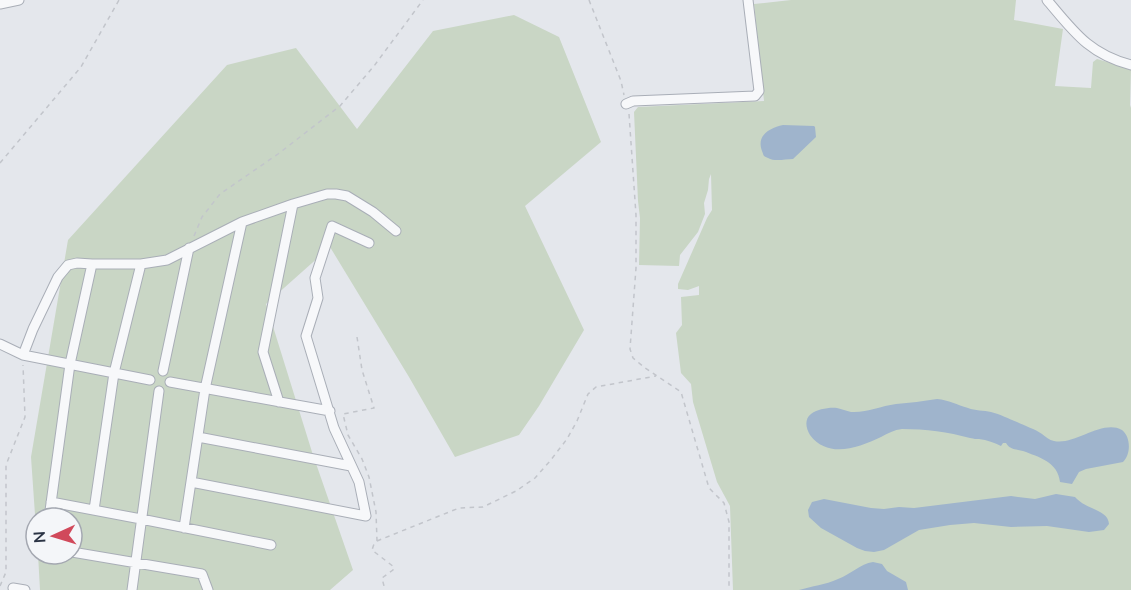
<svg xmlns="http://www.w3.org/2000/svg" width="1131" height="590" viewBox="0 0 1131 590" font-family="Mulish,sans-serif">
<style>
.green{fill:#c9d6c5}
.water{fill:#9fb4cc}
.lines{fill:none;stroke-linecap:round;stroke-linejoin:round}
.minor-casing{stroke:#a9aeb7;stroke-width:11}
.path{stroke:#c2c5cb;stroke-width:1.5;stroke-dasharray:4.5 4.5;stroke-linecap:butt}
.minor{stroke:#f7f8fa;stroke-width:9}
</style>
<rect width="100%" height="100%" fill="#e4e7ec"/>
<path class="green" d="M791 0H1016L1014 20 1063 29 1055 86 1091 88 1093 62 1097 59 1131 69 1130 105 1131 108V590H733L730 506 717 482 693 402 691 384 681 373 676 333 682 325 681 297 699 295V286L688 290 678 289V284L707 218 712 210 711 174 709 179 708 190 704 203 705 214 698 232 680 255 679 266 639 265 640 218 638 201 634 112 638 107 764 101 754 4Z
M514 15 559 37 601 142 525 206 584 330 539 406 519 435 455 457 409 377 330 247 266 304 312 452 353 570 330 590H40L38 554H72V518H36V529L31 457 68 240 227 65 296 48 357 129 433 31Z"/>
<path class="water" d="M783 125 814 126 815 127 816 137 793 159C785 159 775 162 768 158 763 156 764 156 762 151 756 135 770 128 783 125Z
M937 399C949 400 957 405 968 408 975 411 984 410 991 412 1000 414 1009 419 1017 422 1025 426 1035 429 1042 434 1046 437 1049 440 1054 441 1074 446 1102 419 1122 430 1131 437 1131 454 1123 462L1086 469 1079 472 1072 484 1060 482C1058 462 1039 457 1023 451 1016 449 1010 450 1006 443H1003L1001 446C995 443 987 440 979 439 975 439 975 439 970 438 948 432 926 429 902 429 894 430 888 433 881 437 858 448 828 459 810 435 806 429 804 419 811 414 817 409 830 407 837 408 842 409 846 411 851 412 867 413 880 406 896 404 910 403 923 401 937 399Z
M1056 494 1075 497C1086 510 1108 509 1109 524L1104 530 1089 532 1047 526 1011 527 974 523 950 525 919 530 884 550 874 552 865 551 857 548 821 528 809 517 808 510 812 502 824 499 871 508 884 509 899 507 914 508 1011 496 1035 499Z
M873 562 882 564 887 571 906 582 908 590H799C812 586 825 585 838 579 851 574 860 564 873 562Z"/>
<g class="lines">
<defs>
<path id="minor" d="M1047 0C1074 32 1089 54 1131 65
M0 4 19 0
M626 104 633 101 755 96 759 91 748 0
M0 344 23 355 150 380
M23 355 33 329 58 277 68 265 77 263 92 264H141L167 260 242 222 293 204 327 194H336L347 196 373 212 396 231
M163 371 189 248
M170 382 330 411
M279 402 263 352 293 204
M198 437 351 466
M191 482 366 516 359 482 334 428 306 336 318 298 315 278 332 226 369 243
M51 502 141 519 271 545
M94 510 114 373 141 264
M49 518 70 364 92 264
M184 528 205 389 242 222
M72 552 202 574 208 590
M13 588 25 590
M132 590 159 391"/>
</defs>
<use href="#minor" class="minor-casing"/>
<path class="path" d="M589 0 621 81 624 95
M629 114 636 215V268L630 349 633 358 645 368 681 392 709 488 724 503 729 522V590
M0 163 81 67 119 0
M194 236 202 217 220 194 278 154 340 106 374 66 423 0
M357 337 362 370 374 408 343 414 348 435 362 459 369 477 376 512 377 541 374 544 372 550 394 567 393 570 382 578 385 590
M377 541 459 508 483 507 516 491 535 478 550 461 567 439 577 421 588 394 596 387 656 376
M0 586 6 572V465L25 417 23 365"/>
<use href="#minor" class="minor"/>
</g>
<g transform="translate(54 536) rotate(266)"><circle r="28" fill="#f4f6f9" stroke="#a4a8b1" stroke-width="1.5"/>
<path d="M0-4.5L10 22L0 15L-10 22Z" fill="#d1495b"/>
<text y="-9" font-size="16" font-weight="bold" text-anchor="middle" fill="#2b3445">N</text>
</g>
</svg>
